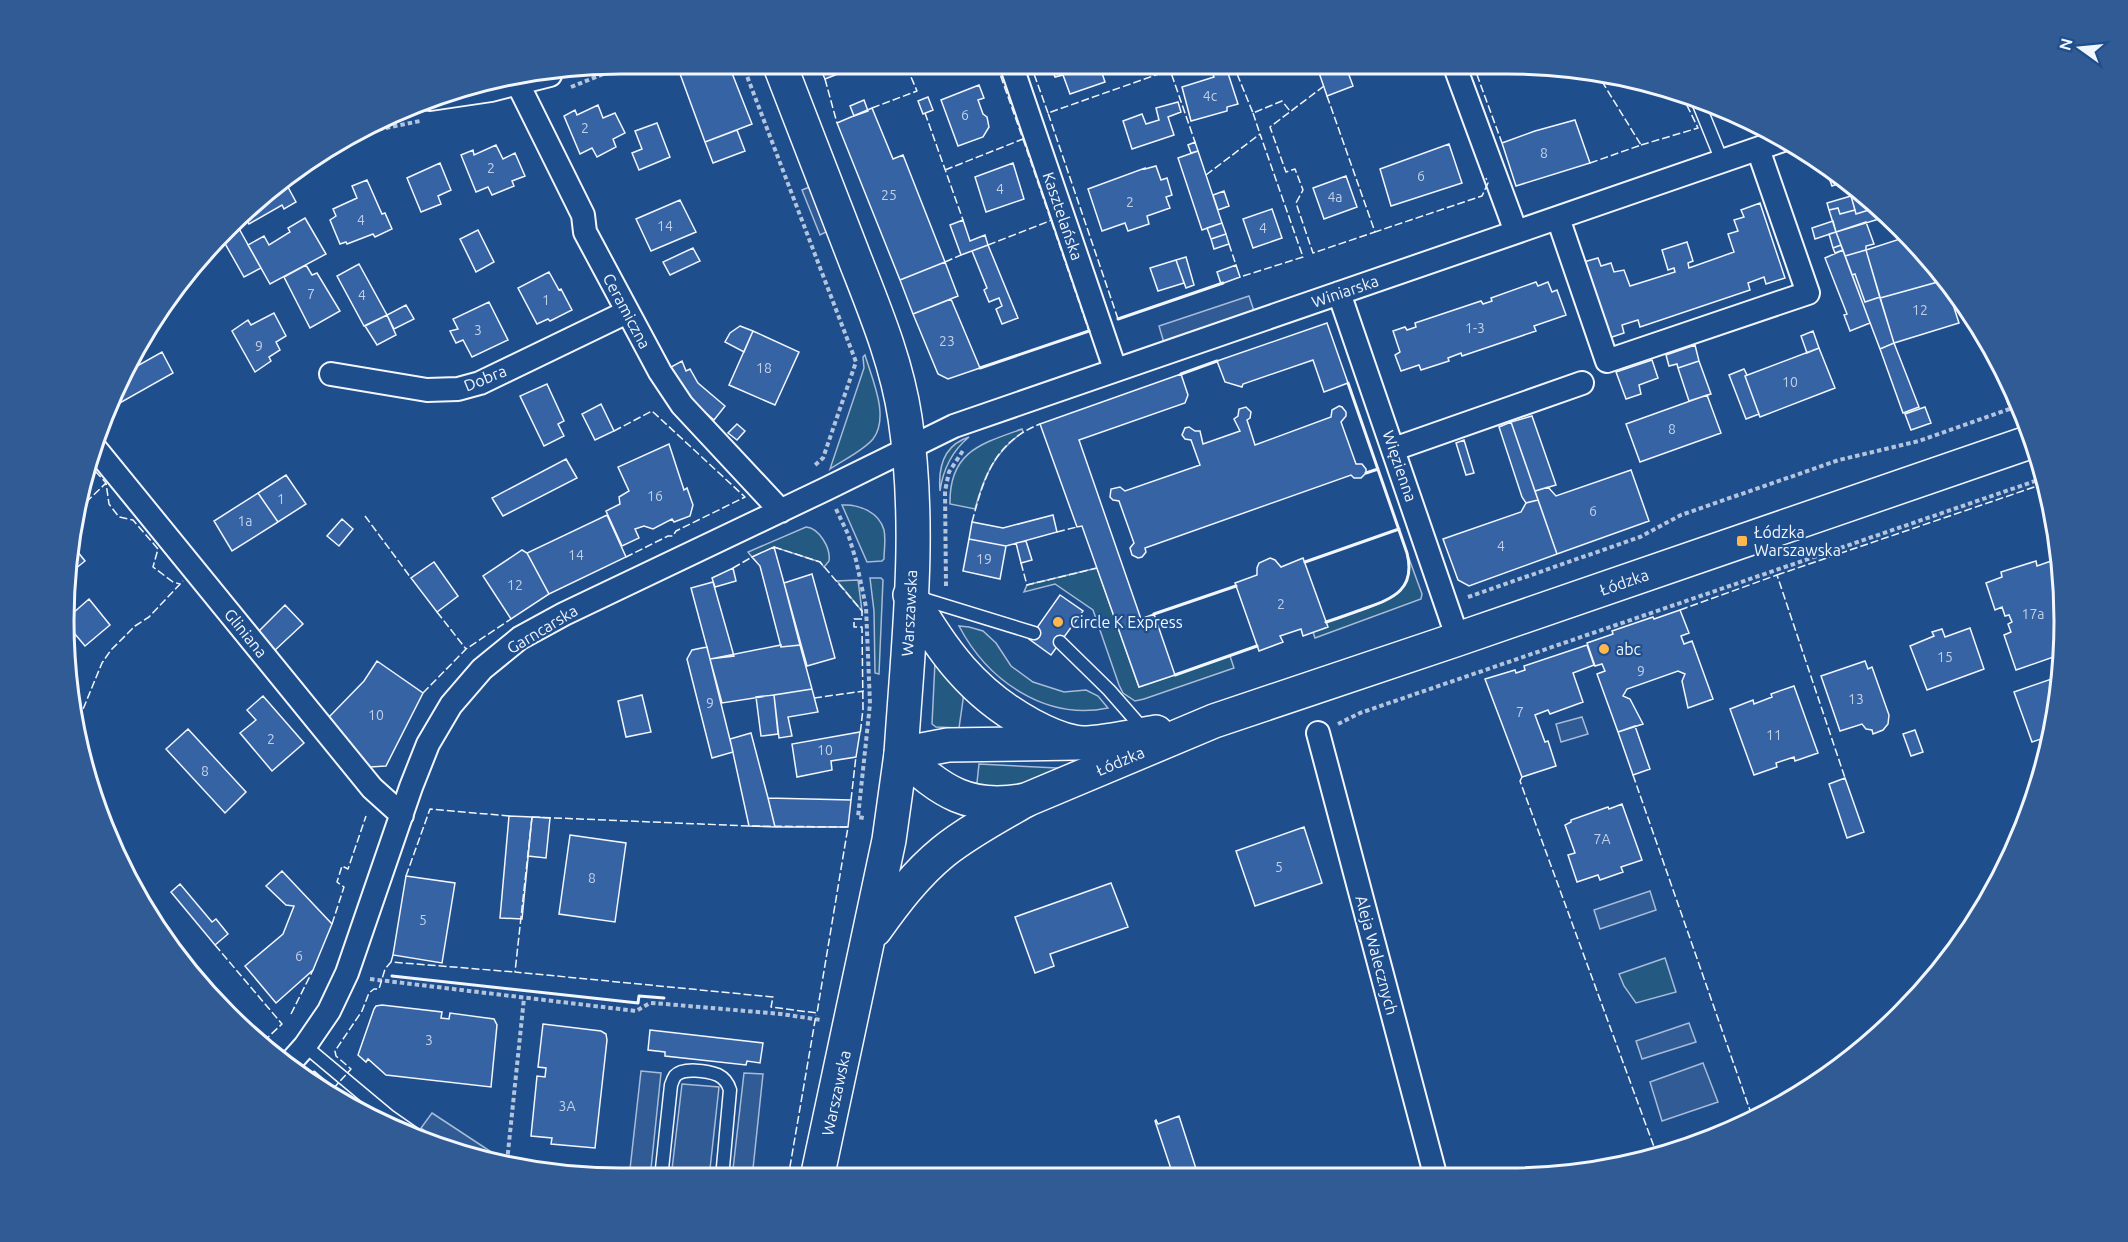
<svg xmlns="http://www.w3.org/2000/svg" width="2128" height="1242" viewBox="0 0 2128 1242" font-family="Ubuntu,sans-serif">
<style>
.green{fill:#245a82;stroke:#a8bbd7;stroke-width:1.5}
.parking{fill:#305b95;stroke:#a8bbd7;stroke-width:1.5}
.building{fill:#3563a3;stroke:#f2f6ff;stroke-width:1.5}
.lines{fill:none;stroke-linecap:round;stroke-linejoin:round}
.lane-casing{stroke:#f2f6ff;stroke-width:15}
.street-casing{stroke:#f2f6ff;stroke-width:26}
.secondary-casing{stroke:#f2f6ff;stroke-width:36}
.primary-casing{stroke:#f2f6ff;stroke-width:36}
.path{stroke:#b3c4dc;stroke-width:4;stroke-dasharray:4.5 3;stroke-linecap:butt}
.lane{stroke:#1f4e8c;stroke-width:12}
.street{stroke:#1f4e8c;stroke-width:22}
.secondary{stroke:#1f4e8c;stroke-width:33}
.primary{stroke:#1f4e8c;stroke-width:33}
.fence{stroke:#f2f6ff;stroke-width:1.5;stroke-dasharray:8 3;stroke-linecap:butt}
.wall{stroke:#f2f6ff;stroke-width:3}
.poi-dot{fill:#ffb74d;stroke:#1f4e8c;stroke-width:2}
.labels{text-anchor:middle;stroke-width:4.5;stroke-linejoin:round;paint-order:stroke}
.number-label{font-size:14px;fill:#c3d1e8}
.street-label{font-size:16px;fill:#f2f6ff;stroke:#1f4e8c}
.poi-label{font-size:16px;fill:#f2f6ff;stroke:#1f4e8c;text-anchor:start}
.rim{fill:none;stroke:#f2f6ff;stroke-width:3}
</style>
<rect width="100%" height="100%" fill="#1f4e8c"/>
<path class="green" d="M865 355C872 379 890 417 873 439 863 451 843 460 830 469L864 368 863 357Z
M1022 429 1023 432C994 453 984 476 975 509L950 504C949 452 980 444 1022 429Z
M969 437C952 451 943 469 940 491 938 467 944 445 969 437Z
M842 505C859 504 879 512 884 530 886 539 884 550 884 559L882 561 867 562Z
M806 527C819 528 831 548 829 561L824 567 820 562 774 547 752 557 748 552Z
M1407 553 1422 594 1421 599 1315 638 1313 632C1318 628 1323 624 1329 621 1362 607 1420 604 1407 553Z
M1097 568 1139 687 1230 656 1234 668 1144 699 1135 701 1123 693 1119 685 1093 610 1055 584 1024 592 1027 585Z
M870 578H881L883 580 879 674 875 673 874 611Z
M858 580 862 611 837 581Z
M959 626 969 627 983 631 996 643 1011 666 1033 682 1064 692 1086 690 1098 696 1108 708C1045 721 987 680 959 626Z
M935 662 964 693 959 728 936 727 932 724Z
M979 764 1057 768H1063L1025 787 976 792Z
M1665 958 1676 992 1636 1003 1624 986 1619 974Z"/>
<path class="parking" d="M812 186 830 230 820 235 802 190Z
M1249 296 1255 314 1164 343 1159 326Z
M1582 717 1588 734 1561 742 1556 724Z
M1650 891 1656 910 1600 929 1594 910Z
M1689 1023 1696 1042 1642 1059 1636 1041Z
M1703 1063 1718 1102 1662 1121 1650 1082Z
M641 1071 661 1073 650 1178H629Z
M744 1073 763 1074 752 1178H732Z
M682 1084 719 1087 709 1178H671Z
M432 1113 499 1157 497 1160 457 1152 421 1128Z
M1725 1125 1727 1131 1686 1149 1673 1152 1671 1143Z"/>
<path class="building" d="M676 63H728L752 124 705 142Z
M818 63H866L825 79Z
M1050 64H1099L1105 82 1070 94 1063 75 1055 77Z
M1316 64H1345L1353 86 1327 96Z
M1226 67 1238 104 1227 107V111L1191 121 1182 87 1214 77 1212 72Z
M979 85 984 98 978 100 983 114 987 117 989 127 983 137 958 146 941 100Z
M928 97 933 110 923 114 918 101Z
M864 100 868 111 854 116 850 106Z
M1178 102 1181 112 1168 117 1174 135 1132 149 1123 121 1142 114 1146 124 1159 120 1156 108Z
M598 105 603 118 615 113 625 133 613 139 616 147 597 157 592 148 580 154 564 116 575 110 577 115Z
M872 108 893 159 903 155 945 262 900 280 837 123Z
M1575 120 1590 163 1516 186 1502 143 1535 131Z
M657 123 670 157 639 170 632 153 642 149 635 131Z
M737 130 745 151 713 163 705 142Z
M1195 142 1198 151 1191 153 1188 145Z
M1449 144 1462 183 1391 206 1380 169Z
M496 145 503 159 515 153 525 176 512 181 514 186 492 195 488 187 476 192 461 155 473 150 474 155Z
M1198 151 1222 223 1202 230 1178 158Z
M440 163 451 190 438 196 441 204 421 212 407 178Z
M1013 163 1024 199 986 212 975 177Z
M1824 164H1825L1846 181 1832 186Z
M1156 166 1161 180 1167 178 1172 195 1166 197 1170 208 1147 216 1149 224 1128 231 1125 223 1102 231 1088 189 1145 168V169Z
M1346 176 1357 207 1324 219 1313 188Z
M283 178 296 202 284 209 282 205 249 224 245 217Z
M367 180 382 214 385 213 392 229 375 237 373 234 347 244 346 242 340 244 330 220 336 216 333 209 357 198 352 186Z
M1224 191 1229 206 1218 210 1213 195Z
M1861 193 1885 213 1874 216 1872 209 1856 214 1851 196Z
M1851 196 1855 210 1840 214 1838 208 1829 210 1827 203Z
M680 200 696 232 651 251 636 219Z
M1760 203 1785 278 1766 284 1764 277 1748 283 1750 290 1640 327 1638 320 1622 325 1624 333 1606 339 1580 263 1598 258 1601 266 1611 263 1614 272 1624 270 1630 286 1675 272 1674 268 1668 270 1662 250 1687 242 1693 261 1688 263 1689 268 1734 252 1728 234 1738 231 1734 220 1744 217 1741 210Z
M1838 208 1840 214 1855 210 1856 214 1872 209 1874 216 1885 213 1889 216 1836 232 1829 210Z
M1272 209 1282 238 1253 248 1243 219Z
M305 218 326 254 270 284 248 245 264 236 269 245 290 232 288 228Z
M963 220 970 241 985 235 988 245 961 255 950 225Z
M1833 221 1836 232 1815 239 1812 228Z
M1866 222 1874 244 1866 246V250L1845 256 1836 232Z
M1222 223 1226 234 1211 239 1207 228Z
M237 225 261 268 244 277 223 240Z
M478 230 494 262 476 272 460 239Z
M1836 232 1841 245 1833 248 1829 234Z
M1226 234 1229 244 1214 249 1211 239Z
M1909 236 1945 280 1880 298 1866 250Z
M988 245 1018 318 1002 324 996 309 1002 306 999 298 989 302 984 290 987 288 972 251Z
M1841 245 1843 250 1835 253 1833 248Z
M693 248 700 261 670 275 663 262Z
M1843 250 1870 323 1850 331 1844 315 1847 314 1825 258Z
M1866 250 1880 297 1865 302 1855 274 1852 275 1845 256Z
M1186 257 1194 285 1186 288 1176 260Z
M1176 260 1184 283 1158 291 1150 268Z
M945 262 958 296 913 314 900 280Z
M359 264 387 315 364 326 337 276Z
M306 265 312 275 317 273 340 311 310 328 284 277Z
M1236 265 1240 277 1221 284 1217 272Z
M549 272 559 290 561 289 572 310 550 321 548 319 537 324 518 288Z
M1855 274 1865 302 1880 297 1894 343 1880 349 1852 275Z
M1945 280 1959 323 1894 343 1880 298Z
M1536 282 1538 286 1548 282 1552 292 1557 290 1566 315 1534 326 1536 331 1462 356 1461 353 1448 358 1449 361 1421 370 1419 365 1401 371 1395 355 1400 352 1393 331 1405 327 1407 330 1416 327 1415 323 1481 301 1483 304 1492 301 1491 298Z
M951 299 980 368 948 379 938 374 913 314Z
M489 302 508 340 472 357 463 340 456 343 450 331 458 329 453 319Z
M406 305 414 319 394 329 387 315Z
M274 313 286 336 276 342 280 350 269 357 271 361 255 372 232 331 248 320 251 325Z
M387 315 396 335 377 345 365 326Z
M1327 323 1348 383 1324 392 1313 360 1243 384 1242 387 1225 382 1217 361Z
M740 326 753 331 744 352 725 342 730 333Z
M753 331 799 352 775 405 729 385Z
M1813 331 1819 348 1807 353 1801 336Z
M1894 343 1919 407 1903 413 1880 349Z
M1989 344 2019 401 2008 404Z
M1695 345 1699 361 1678 368 1677 364 1669 366 1666 355Z
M1819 348 1835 388 1760 417 1745 376Z
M162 352 173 373 118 404 116 401 130 370Z
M1652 360 1658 378 1639 385 1641 394 1626 399 1616 372Z
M682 361 686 371 690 369 698 383 725 406 714 420 686 396 671 367Z
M1699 361 1711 394 1689 401 1678 368Z
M1744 369 1747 375 1745 376 1759 414 1746 419 1729 375Z
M1181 374 1188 395 1185 403 1079 440 1141 619 1154 614 1175 675 1139 687 1082 526 1077 527 1040 424Z
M547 384 564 421 558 424 564 436 544 446 520 396Z
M1707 395 1721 433 1640 462 1626 424Z
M601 404 614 431 595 440 582 414Z
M1339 406 1342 407 1346 412V416L1341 422 1356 464H1362L1366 469V473L1361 478H1354L1351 475 1145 548 1146 552 1142 557 1138 558 1132 555 1130 548 1134 543 1119 501 1113 500 1110 497 1111 489 1120 487 1125 491 1200 465 1191 440 1185 439 1182 435 1185 428 1189 427 1195 431H1200L1203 444 1240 431 1234 419 1238 416 1239 409 1246 407 1251 412 1250 418 1247 420 1255 445 1331 417 1332 410Z
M1925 407 1931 423 1911 430 1905 414Z
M1532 416 1556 485 1535 491 1511 422Z
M1511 422 1538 500 1526 503 1522 497 1499 427Z
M737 424 745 431 737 440 728 433Z
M1464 440 1474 473 1466 475 1456 443Z
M669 444 684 490 687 488 693 505 690 516 674 522 672 519 653 529 644 526 635 529 639 538 622 546 606 511 620 504 619 497 629 491 618 467Z
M566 459 577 478 503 516 492 498Z
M1631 470 1649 521 1557 554 1535 491 1548 487 1556 496Z
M286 475 306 504 278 522 258 493Z
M258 493 278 522 232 551 214 521Z
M1538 500 1557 554 1469 586 1458 580 1443 539 1521 512 1526 503Z
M607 515 626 557 549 594 527 553Z
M1053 515 1057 532 1006 546 969 539 972 522 1003 528Z
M342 519 353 529 339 546 327 536Z
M969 539 1006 546 1000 579 963 571Z
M1026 541 1032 560 1021 563 1016 543Z
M73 546 85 561 75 569 72 565 70 567Z
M774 547 784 583 800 645 781 647 760 566 752 557Z
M522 550 527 553 549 594 511 619 483 576Z
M1270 558 1275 560 1281 567 1303 558 1328 627 1303 636 1301 629 1280 636 1283 642 1259 651 1235 583 1257 575V568L1259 563Z
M2054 560 2061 578 2062 591 2058 593 2065 621 2062 654 2016 670 2004 635 2011 632 2008 624 2012 622 2009 615 2005 616 2002 607 1995 610 1986 583 2002 577 2001 572 2036 561 2037 566Z
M434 562 458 596 437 612 411 578Z
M733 568 736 581 715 587 712 578Z
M812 574 835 658 807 666 784 583Z
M713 582 734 656 710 659 691 588Z
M1060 595 1083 611 1051 655 1029 639Z
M89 599 110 625 85 646 64 621Z
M285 605 303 624 273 652 257 633Z
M1680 610 1689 633 1681 636 1684 644 1692 641 1713 699 1688 708 1682 681 1685 674 1678 671 1627 689 1623 696 1630 699 1643 724 1618 732 1597 674 1605 671 1602 664 1595 666 1587 643 1613 634 1612 631 1653 617 1654 619Z
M1970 628 1984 669 1927 690 1910 646 1934 636 1932 632 1942 629 1945 637Z
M781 645V647L800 645 812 689 722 703 710 659Z
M1587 645 1594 665 1573 673 1583 702 1550 714 1548 710 1535 715 1545 742 1548 741 1556 766 1522 777 1485 679 1515 670 1516 673 1525 670 1524 666Z
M707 647 733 752 712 758 687 659 692 650Z
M377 661 423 693 386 766 370 767 329 717 364 681Z
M1865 661 1868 669 1872 667 1889 715 1888 724 1883 730 1873 734 1872 730 1866 729 1862 724 1840 731 1821 676Z
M2060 676 2056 710 2047 713 2054 731 2053 735 2032 742 2014 692Z
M1794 686 1818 753 1795 761 1794 757 1776 763 1777 767 1754 775 1730 709 1753 700 1754 704 1772 697 1771 694Z
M812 689 818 712 788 717 792 736 779 738 774 695Z
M642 695 651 732 626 737 618 701Z
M774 695 778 734 761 736 756 697Z
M263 696 304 743 272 771 240 733 256 720 247 710Z
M1635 726 1650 769 1633 775 1618 732Z
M188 729 246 792 225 813 166 749Z
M1915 730 1923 752 1911 756 1903 734Z
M860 732 856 757 831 761 832 770 797 777 792 744Z
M751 733 768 798 775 827 749 826 730 739Z
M1845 778 1864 832 1847 838 1829 784Z
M768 798 851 800 848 827H775Z
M1622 804 1642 860 1621 867 1623 872 1600 880 1598 875 1577 882 1568 855 1575 853 1565 825 1571 822V820L1608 807 1609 809Z
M509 816 532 817 522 919 500 918Z
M532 817 550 818 546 858 528 856Z
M1304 827 1322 883 1255 906 1236 851Z
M570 835 626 843 615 922 559 914Z
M282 871 332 924 313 970 276 1003 245 966 283 934 294 906 286 905 266 886Z
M406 876 455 883 442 963 393 955Z
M1111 883 1128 927 1050 954 1054 966 1035 973 1015 917Z
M180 884 212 922 216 919 228 934 215 945 171 892Z
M382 1005 442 1012 441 1018 449 1019 450 1013 494 1019 497 1025 491 1087 386 1075 368 1059 366 1062 358 1055 374 1009 376 1006Z
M543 1024 601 1031 606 1034 607 1040 595 1148 551 1144 552 1138 531 1136 537 1076 545 1077 546 1068 538 1067Z
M650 1030 763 1043 760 1063 747 1061 746 1065 665 1056V1052L648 1050Z
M1179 1116 1199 1178H1174L1155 1121 1156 1120 1158 1124Z"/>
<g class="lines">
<defs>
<path id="lane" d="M1696 97 1722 161
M920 598 1034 633
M1060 642 1109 690 1144 730
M305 1046 390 1117 423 1140
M661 1178 671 1085C672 1082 673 1079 675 1076 683 1067 708 1071 718 1075 724 1078 728 1083 730 1090L722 1178"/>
<path id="street" d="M1011 64 1115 369
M1454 64 1516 232
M518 84 583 215 585 232 660 372 682 405 781 511
M430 99 491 90 550 75
M1558 218 1607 361 1808 293 1758 149
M1339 293 1458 639
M331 374 427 390 458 389 480 383 627 312
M95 448 372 788 402 815
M1394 449 1582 383
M1318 733 1436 1178
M289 1064 305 1046 329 1011 347 973 411 787 428 744 451 705 482 669 520 638 564 614 826 489 954 426 1783 140"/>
<path id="secondary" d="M875 930C895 902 916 874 943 852 968 832 998 816 1026 800
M817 1178 889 840 901 754 948 745 1076 743"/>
<path id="primary" d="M779 63C805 130 831 196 856 262 876 313 897 364 905 418 922 529 908 644 901 754 942 792 969 811 1026 800L1214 721 1458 639 2033 441
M910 595C942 651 973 694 1031 725 1044 732 1059 739 1074 742 1090 746 1138 735 1156 732"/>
</defs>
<use href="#lane" class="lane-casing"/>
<use href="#street" class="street-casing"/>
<use href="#secondary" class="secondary-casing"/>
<use href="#primary" class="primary-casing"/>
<path class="path" d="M742 63 856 362 823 458 814 466
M571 87 631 63
M371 131 420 121
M836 509 848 534 856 560 866 607 870 704 858 817 864 818
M946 586 945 491 949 472 964 449
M1468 597 1640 537 1681 515 1839 460 1919 441 2021 405
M1338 724 1360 713 2044 478
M370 979 636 1011 650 1003 665 1004 781 1014 821 1020
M507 1162 524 998"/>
<use href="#lane" class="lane"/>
<use href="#street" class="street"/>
<use href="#secondary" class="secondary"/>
<use href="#primary" class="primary"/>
<path class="fence" d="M1168 64 1195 142
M1233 64 1253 113 1282 101 1290 111
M1473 64 1502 143
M825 79 837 123
M1324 86 1270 127 1286 172 1295 169 1303 190 1296 203 1313 253 1375 232
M1327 96 1375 232 1482 196 1488 183 1486 178
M872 108 917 91 905 63
M925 113 963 220
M1048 113 1033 71 1050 64
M1253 113 1260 134
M1023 139 1089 331
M1641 145 1698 128 1680 91
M1590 163 1641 145 1598 75
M945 170 1023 139 996 63
M1206 175 1260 134 1303 257 1240 277
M1229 244 1236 265
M988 245 1052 220
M945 262 961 255
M1118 319 1048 113 1170 70
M614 431 652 411 745 497 676 531 673 536H668L626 557
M88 463 106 483
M78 510 106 483 109 504 119 517 133 520 158 549 153 567 173 582 180 584
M365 516 411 578
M972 522C984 478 993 443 1040 424
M1057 532 1077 527
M774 547 820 562 862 611V619H854V627H862L863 709 860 735
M1021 563 1027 585 1097 568
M733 568 752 557
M1777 575 2046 483
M1680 610 1777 575 1845 778
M437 612 466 649
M423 693 466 649 511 619
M814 698 864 691
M79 719 102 663 111 650 135 626 149 617 183 581
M1633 775 1753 1119
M1522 777 1520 781 1657 1155
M851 800 856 756
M532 817 749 826 848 827 817 1013 771 1007 773 997 515 972Z
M406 876 430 809 509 816
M332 924 344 887 337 882 342 866 348 869 366 816
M215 945 282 1024 264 1041
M393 955 391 962 515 972
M291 1014 313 970
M333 1089 351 1069 336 1056 335 1051 362 1011 369 993 374 989H379L385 969 391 962
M788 1178 816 1015"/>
<path class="wall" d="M1118 319 1223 283
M980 368 1089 331
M1181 374 1217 361
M1366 473 1378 469
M1305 562 1399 529
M1154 614 1236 586
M1326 622C1339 618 1352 613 1366 608 1394 598 1416 589 1407 553L1348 383
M1175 675 1257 646
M392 976 638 1003 639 996 664 998
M306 1080 314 1072 352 1105"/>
</g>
<g class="poi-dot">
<rect x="1736" y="535" width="12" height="12" rx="3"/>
<circle cx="1058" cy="622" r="6"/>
<circle cx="1604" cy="649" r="6"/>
</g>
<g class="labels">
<g class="number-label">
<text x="1210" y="101">4c</text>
<text x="965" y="120">6</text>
<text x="585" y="133">2</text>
<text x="1544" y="158">8</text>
<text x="491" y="173">2</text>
<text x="1421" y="181">6</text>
<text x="1000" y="194">4</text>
<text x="889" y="200">25</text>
<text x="1335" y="202">4a</text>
<text x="1130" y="207">2</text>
<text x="361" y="225">4</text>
<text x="665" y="231">14</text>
<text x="1263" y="233">4</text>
<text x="311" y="299">7</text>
<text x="362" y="300">4</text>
<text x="546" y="305">1</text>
<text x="1920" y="315">12</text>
<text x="1475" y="333">1-3</text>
<text x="478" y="335">3</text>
<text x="947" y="346">23</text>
<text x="259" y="351">9</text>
<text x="764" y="373">18</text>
<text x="1790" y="387">10</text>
<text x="1672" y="434">8</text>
<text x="655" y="501">16</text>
<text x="281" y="504">1</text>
<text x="1593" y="516">6</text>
<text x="245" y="526">1a</text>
<text x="1501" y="551">4</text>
<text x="576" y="560">14</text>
<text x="984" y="564">19</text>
<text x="515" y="590">12</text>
<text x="1281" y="609">2</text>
<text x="2033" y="619">17a</text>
<text x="1945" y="662">15</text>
<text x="1641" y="676">9</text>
<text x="1856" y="704">13</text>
<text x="710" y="708">9</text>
<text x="1520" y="717">7</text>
<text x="376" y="720">10</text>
<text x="1774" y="740">11</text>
<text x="271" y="744">2</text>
<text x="825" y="755">10</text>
<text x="205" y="776">8</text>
<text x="1602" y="844">7A</text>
<text x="1279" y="872">5</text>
<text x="592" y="883">8</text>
<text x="423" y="925">5</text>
<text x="299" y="961">6</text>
<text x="429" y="1045">3</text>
<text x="567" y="1111">3A</text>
</g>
<g class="street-label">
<text transform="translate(1063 216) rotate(71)" y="6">Kasztelańska</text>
<text transform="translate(1345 291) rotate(-19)" y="6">Winiarska</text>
<text transform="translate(627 311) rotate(62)" y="6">Ceramiczna</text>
<text transform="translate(485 378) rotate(-22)" y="6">Dobra</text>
<text transform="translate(1400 466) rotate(71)" y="6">Więzienna</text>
<text transform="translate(1624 582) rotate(-19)" y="6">Łódzka</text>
<text transform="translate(909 613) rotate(-87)" y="6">Warszawska</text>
<text transform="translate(542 629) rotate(-31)" y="6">Garncarska</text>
<text transform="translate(246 633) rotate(51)" y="6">Gliniana</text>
<text transform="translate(1120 761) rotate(-23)" y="6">Łódzka</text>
<text transform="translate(1377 955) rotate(75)" y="6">Aleja Walecznych</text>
<text transform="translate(836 1093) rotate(-78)" y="6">Warszawska</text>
</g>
<g class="poi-label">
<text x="1754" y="538">Łódzka<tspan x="1754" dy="18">Warszawska</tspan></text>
<text x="1070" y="628">Circle K Express</text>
<text x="1616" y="655">abc</text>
</g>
</g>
<path d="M0 0H2128V1242H0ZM621 74H1507A547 547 0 0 1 2054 621V621A547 547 0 0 1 1507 1168H621A547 547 0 0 1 74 621V621A547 547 0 0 1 621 74Z" fill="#305b95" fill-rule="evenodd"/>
<path class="rim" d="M621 74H1507A547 547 0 0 1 2054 621V621A547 547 0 0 1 1507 1168H621A547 547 0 0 1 74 621V621A547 547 0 0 1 621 74Z"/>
<g transform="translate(2080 48) rotate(285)" stroke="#1f4e8c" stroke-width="4.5" paint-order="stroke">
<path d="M0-4.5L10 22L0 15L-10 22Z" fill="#f2f6ff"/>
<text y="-9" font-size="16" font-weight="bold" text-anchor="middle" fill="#f2f6ff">N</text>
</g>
</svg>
